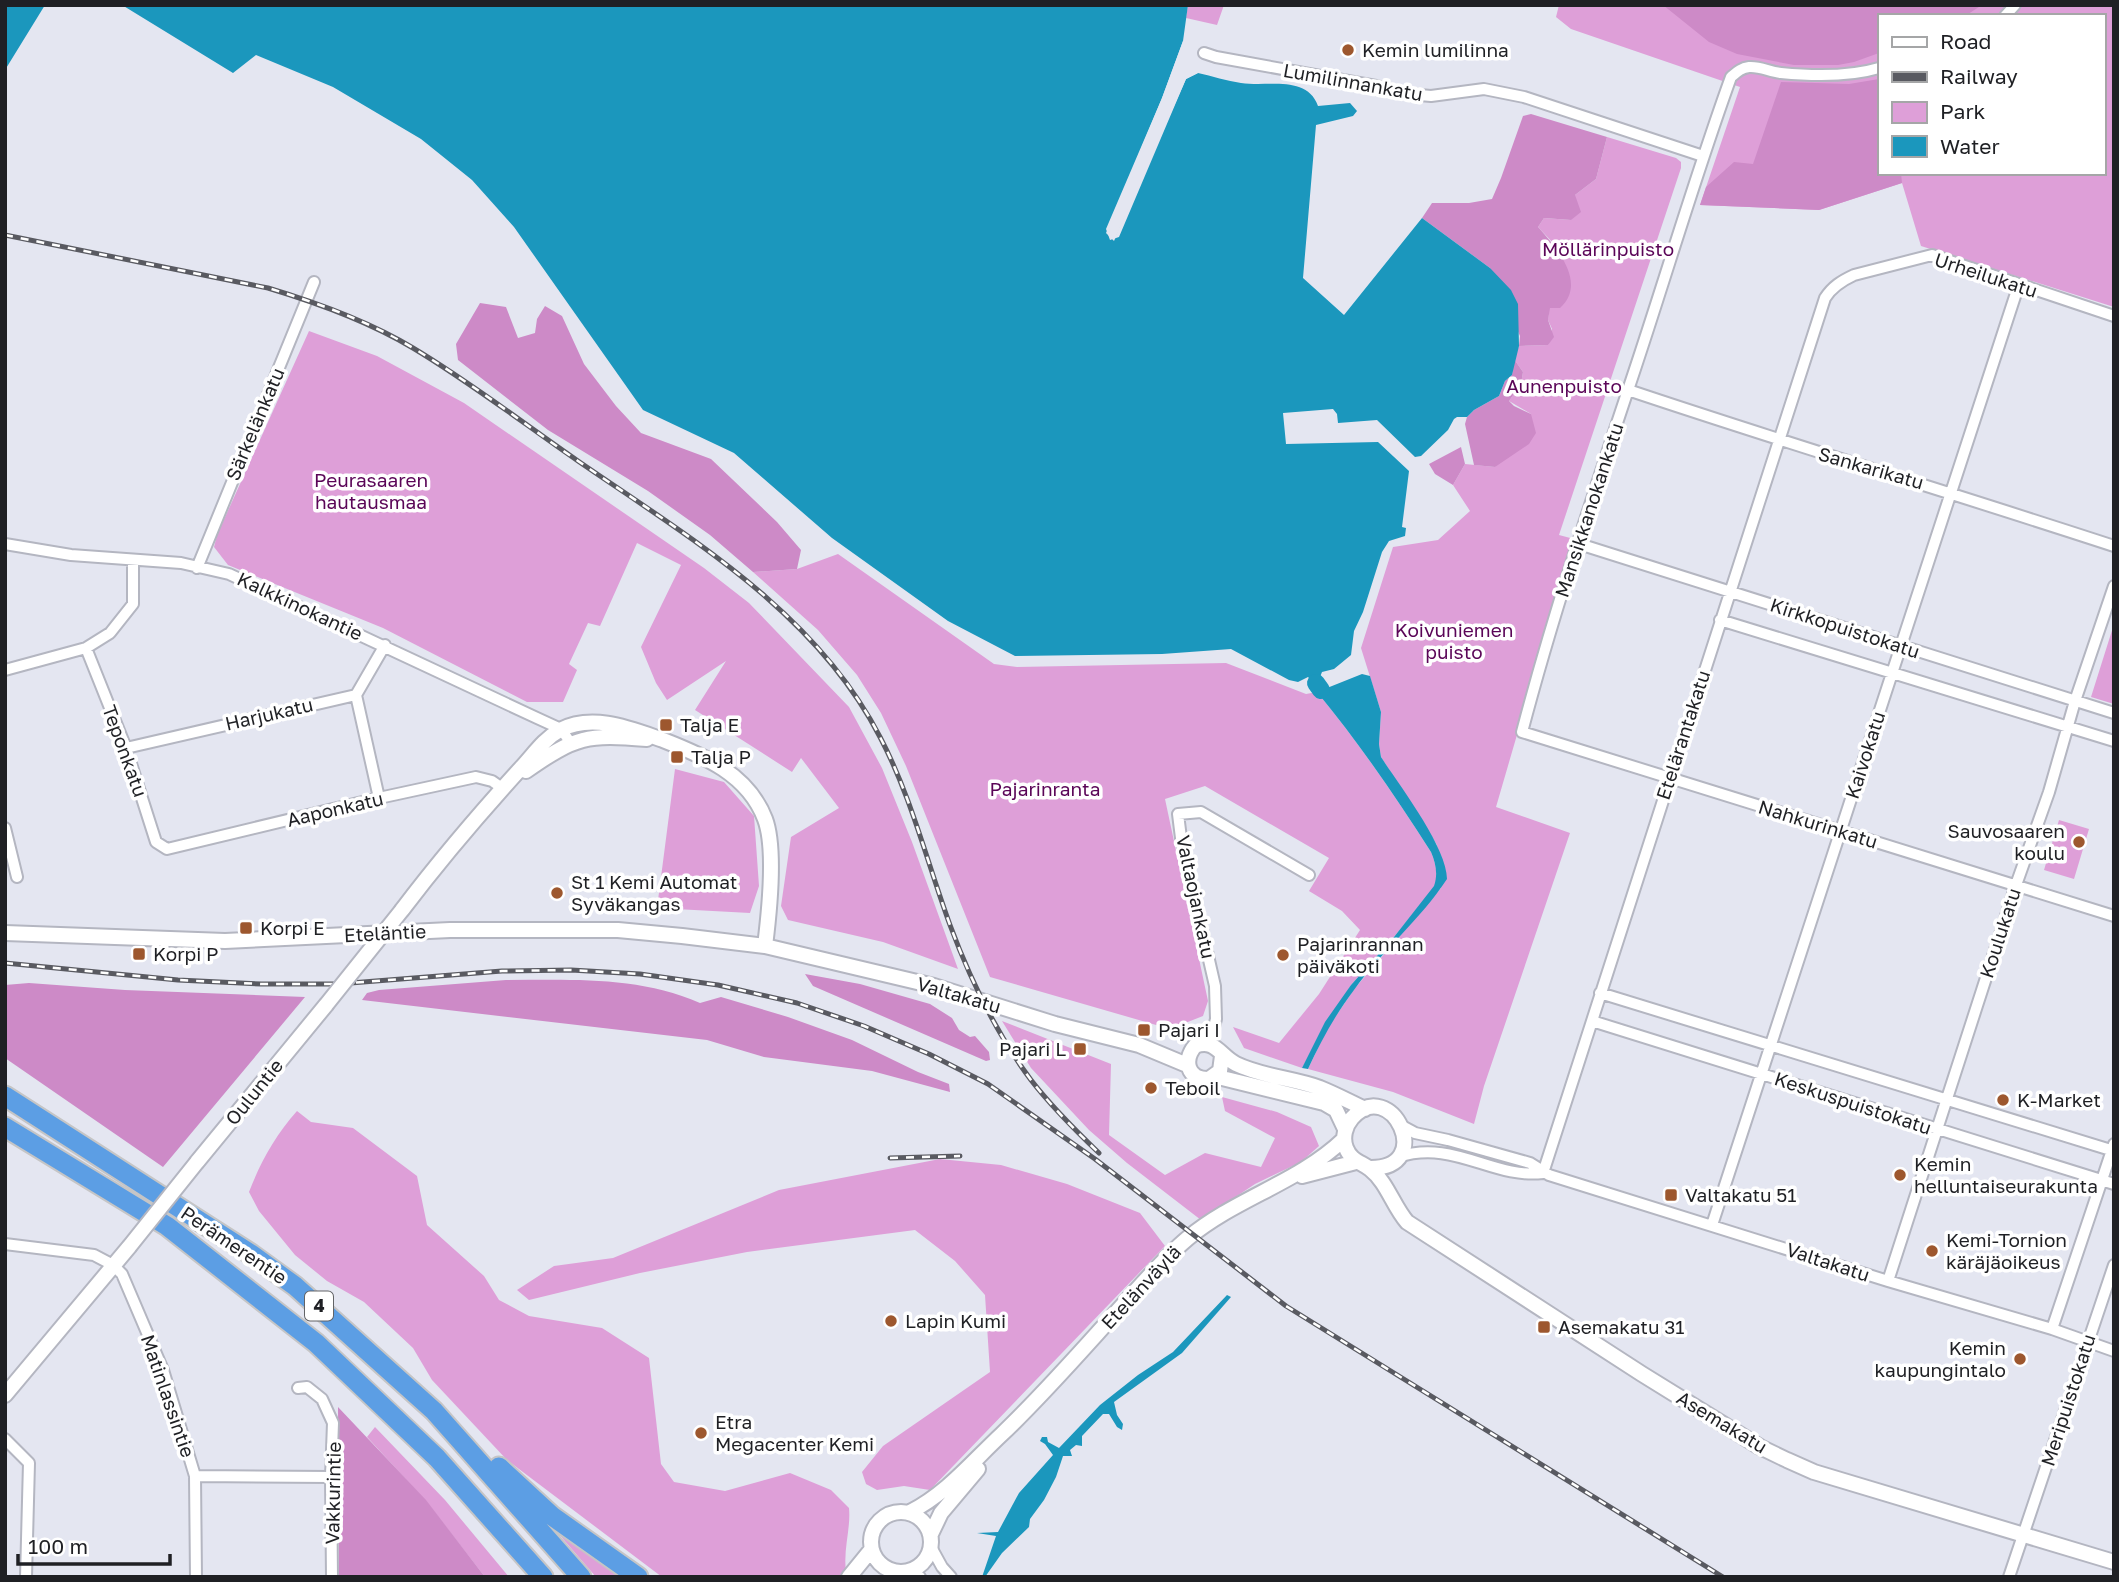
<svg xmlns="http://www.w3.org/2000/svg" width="2119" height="1582" viewBox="0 0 2119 1582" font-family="'Golos Text',sans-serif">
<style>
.green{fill:#de9fd8;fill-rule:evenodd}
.forest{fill:#cd8ac7}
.water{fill:#1b97bd}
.pier{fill:#e4e6f1}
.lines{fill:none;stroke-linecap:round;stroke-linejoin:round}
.river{stroke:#1b97bd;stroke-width:18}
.minor-casing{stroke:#b4b6c1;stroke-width:14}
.secondary-casing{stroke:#b4b6c1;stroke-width:18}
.motorway-casing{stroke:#c5c5c6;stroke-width:23}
.minor{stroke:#fff;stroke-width:10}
.secondary{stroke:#fff;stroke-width:14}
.motorway{stroke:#5c9ee4;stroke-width:19}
.rail-casing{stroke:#595a61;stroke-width:5}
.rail{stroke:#fff;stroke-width:2.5;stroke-dasharray:8;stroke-linecap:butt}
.secondary-bridge-casing{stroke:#b4b6c1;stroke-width:18;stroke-linecap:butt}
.secondary-bridge{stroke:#fff;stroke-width:14}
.poi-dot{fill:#9d572e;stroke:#fff;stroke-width:2.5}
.labels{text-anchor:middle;stroke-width:7;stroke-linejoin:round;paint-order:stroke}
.shield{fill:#fff;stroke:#626366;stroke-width:2}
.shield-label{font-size:18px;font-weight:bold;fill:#1f2024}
.poi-label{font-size:19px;fill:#1f2024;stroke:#fff;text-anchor:start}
.street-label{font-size:19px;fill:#1f2024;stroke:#fff}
.park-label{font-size:19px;fill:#5a0557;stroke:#fff}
</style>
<rect width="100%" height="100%" fill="#e4e6f1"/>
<path class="green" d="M1188 5H1224L1217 25 1186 18Z
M1559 5H2114V307L1921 246 1902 183 1819 210 1700 205 1740 87 1571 29 1556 17ZM1879 16H2103V173H1879Z
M1607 137 1676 158 1681 162V168L1559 535 1574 539 1496 807 1570 833 1484 1086 1474 1124 1393 1092 1308 1069 1327 1029 1355 988 1441 888 1437 845 1381 757 1379 744 1381 712 1361 648 1393 547 1438 540 1470 511 1453 485 1465 464 1495 467 1531 414 1509 401 1521 384 1523 372 1514 359 1519 346 1548 345 1552 329 1548 320 1555 245 1538 227 1544 218 1571 220 1575 195 1596 179Z
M309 331 377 356 464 403 704 568 749 603 849 707 882 768 912 842 958 969 883 942 788 920 781 906 791 837 839 808 801 758 792 772 695 710 726 661 667 700 656 683 641 647 681 565 637 543 600 626 588 623 569 664 577 670 563 702H527L383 628 228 565 214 547 217 535Z
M838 554 994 664 1017 667 1226 663 1306 694 1317 692C1359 743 1396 797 1431 852 1436 864 1438 874 1435 886L1394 937 1351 985 1302 1068 1244 1048 1233 1027 1279 1043 1319 994 1360 930 1342 911 1309 891 1329 858 1205 786 1165 799 1208 1001 1203 1016 1170 1029 990 977 906 766 881 713 857 675 818 630 753 572 797 569Z
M2114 624V704L2091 697Z
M675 769 724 782 754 816 759 886 750 913 657 908Z
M2059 820 2089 829 2074 879 2044 870Z
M1002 1021 1111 1064 1109 1135 1165 1175 1205 1153 1261 1167 1275 1138 1225 1111 1222 1097 1277 1112 1311 1127 1319 1146 1301 1162 1255 1184 1201 1220 1127 1163 1089 1130 1031 1068Z
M297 1111 311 1122 353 1128 417 1176 427 1225 484 1276 499 1300 529 1316 602 1328 649 1358 661 1464 674 1482 725 1491 790 1473 831 1490 849 1508C851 1529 843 1548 846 1572L841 1577H662L507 1460 432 1380 413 1348 364 1302 327 1281 295 1255 259 1211 249 1192C261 1161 275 1136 297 1111Z
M940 1159 1001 1165 1067 1184 1140 1213 1165 1246 930 1490 904 1486 877 1490 866 1484 862 1472 883 1446 990 1372 985 1295 955 1261 915 1230 747 1252 640 1273 529 1300 517 1290 554 1266 613 1258 779 1190Z
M375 1427 445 1500 509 1577H485L426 1501 367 1437Z
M543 1516 625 1577H596Z"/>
<path class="forest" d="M1663 5H1982L1965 16H1879V53L1854 62 1838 65H1794L1737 54 1709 42Z
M1879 79V173H1901L1902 183 1819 210 1700 205 1706 187 1734 162 1753 164 1781 82 1849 84Z
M1531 114 1607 137 1596 179 1575 195 1581 212 1571 220 1544 218 1538 227C1556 247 1588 283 1560 308H1550L1548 320 1554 337 1548 345 1519 346 1520 336 1490 268 1422 218 1432 203H1469L1492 199 1501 178 1523 116Z
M480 303 506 307 518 338 535 333 537 319 545 306 562 316 584 364 616 406 641 433 711 459 777 522 801 550 797 569 753 572 710 535 648 491 548 430 458 360 456 344Z
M1514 359 1523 372 1521 384 1509 401 1514 406 1531 414 1536 433 1529 444 1495 467 1474 465 1465 424 1467 417 1474 410 1499 396 1505 381 1512 375Z
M1461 447 1465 464 1453 485 1435 474 1429 464Z
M805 974 860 984 930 1004 952 1018 959 1030 970 1037 975 1036 989 1052 990 1060 986 1061 813 986Z
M506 980C572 980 638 976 700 1003L721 997 788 1017 852 1040 918 1072 949 1084 950 1092 872 1071 764 1057 707 1040 362 1000 367 993 379 990Z
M29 983 125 990 305 997 163 1167 5 1058V985Z
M338 1407 426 1500 485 1577H339Z"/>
<path class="water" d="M5 5H45L5 70Z
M122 5H1188L1183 41 1162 98 1106 233 1114 241 1186 79 1198 73C1212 76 1227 81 1241 83 1268 87 1307 75 1318 106L1350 103 1357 111 1353 116 1316 125 1303 278 1344 315 1422 218 1490 268 1511 290 1518 304 1519 346 1512 375 1505 381 1499 396 1474 410 1467 417H1457L1454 419 1448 430 1421 456 1415 457 1377 420 1338 423 1337 414 1333 409 1283 413 1286 444 1378 442 1409 471 1402 527 1406 528 1405 536 1389 541 1382 552 1363 612 1354 631 1351 655 1334 669 1322 672 1318 682 1314 683 1308 677 1298 682 1289 680 1231 649 1162 654 1015 656 948 621 832 538 734 453 643 410 514 227 472 180 421 139 333 87 256 55 233 73Z
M1362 674 1370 676 1381 712 1379 744 1381 757C1399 785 1447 847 1447 879 1420 920 1382 951 1354 990 1335 1015 1321 1041 1308 1069L1302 1068 1325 1022 1351 985 1394 937 1434 886C1438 875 1436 864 1431 852 1396 797 1359 743 1317 692Z
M1227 1295 1231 1297 1182 1353 1114 1402 1117 1415 1123 1424 1122 1430 1117 1427 1109 1414H1103L1082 1436V1446L1076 1445 1070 1450 1072 1456H1063L1056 1477 1044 1500 1030 1519 1029 1527 1002 1553 985 1577H982L996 1536 977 1533 998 1532 1019 1493 1053 1455 1045 1444 1040 1441 1042 1437H1047L1048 1442 1059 1448 1100 1405 1138 1375 1173 1352Z"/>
<path class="pier" d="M1183 41 1186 43 1165 100 1110 230 1112 237 1116 235 1183 78 1191 71 1195 70 1198 73 1186 79 1119 237 1110 240 1106 229 1162 98Z"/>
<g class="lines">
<path class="river" d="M1316 683 1321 690"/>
<defs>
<path id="minor" d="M2005 16 2015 5
M1204 53 1216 57 1376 86 1408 94 1431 96 1484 89 1524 97 1703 156
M1879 68C1849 77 1812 76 1781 73 1770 72 1760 66 1749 67 1741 68 1737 72 1731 77 1693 182 1662 290 1626 396 1589 507 1552 618 1522 732L2114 916
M1628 390C1789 444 1952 493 2114 546
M1576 543 2114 713
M5 544 71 555 181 563 229 574 537 718 561 729 570 742
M197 568 314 282
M1720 620 2114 741
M86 648 126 748 156 842 167 849 379 798 476 777 492 781 502 788
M5 670 86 648 110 633 133 604V560
M356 695 379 798
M126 748 356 695 385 645
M5 828 17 877
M1600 993 2114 1151
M1592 1021 2114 1184
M1210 1043 1216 1019 1215 986 1181 838 1178 814 1201 812 1309 875
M1402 1126 1415 1133 1448 1140 1530 1163 1549 1175 1888 1281 2052 1329 2114 1351
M1398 1157C1454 1139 1492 1179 1543 1173
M1543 1173 1825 298C1832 287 1841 281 1854 275L1932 255 2114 316
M1712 1225 2019 284
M5 1244 94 1255 113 1265 122 1274 163 1370 195 1476 196 1577
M1888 1281 2016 885 2049 792 2075 701 2114 586
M2052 1329 2114 1144
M298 1388 307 1387 322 1399 333 1423 331 1477 332 1577
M5 1439 29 1463 26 1577
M195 1476 331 1477
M931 1547 942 1567 951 1577
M907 1572 920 1577
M2009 1577 2114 1265"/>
<path id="secondary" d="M526 771C576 736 587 734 647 739
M402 910C440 860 480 813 522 767 534 754 544 739 560 730 593 713 631 729 663 740 704 756 748 774 765 819 776 848 769 914 765 946
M5 933 225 941 450 930H618L682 936 765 946 934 986 1055 1024 1139 1045 1187 1065
M1222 1056 1220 1071 1209 1079C1187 1080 1183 1060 1195 1046 1215 1038 1220 1056 1236 1064 1263 1077 1293 1078 1320 1088 1335 1094 1350 1102 1365 1109
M1214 1076 1324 1103 1336 1110 1345 1129
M197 1162 326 1005
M1369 1168C1438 1170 1391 1074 1352 1118 1345 1126 1342 1138 1346 1148 1351 1161 1361 1162 1370 1169 1387 1182 1393 1206 1407 1222L1642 1374 1760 1447 1787 1460 1814 1472 2114 1562
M1302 1176 1356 1162
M5 1395 129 1247
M871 1542a30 30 0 1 1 60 0a30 30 0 1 1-60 0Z
M910 1512C946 1494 972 1462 1002 1434 1044 1394 1082 1350 1122 1306 1143 1283 1164 1258 1188 1238 1236 1198 1298 1183 1344 1139
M931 1534 941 1513 978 1469
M849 1577 871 1550"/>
<path id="motorway" d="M5 1096 251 1254 295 1286 434 1411 581 1577
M5 1127 167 1226 316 1343 437 1458 543 1577
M499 1467 552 1516 638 1577"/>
</defs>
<use href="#minor" class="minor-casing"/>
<use href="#secondary" class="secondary-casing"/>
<use href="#motorway" class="motorway-casing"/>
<use href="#minor" class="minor"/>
<use href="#secondary" class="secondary"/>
<use href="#motorway" class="motorway"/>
<defs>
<path id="rail" d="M5 235 268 288C318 303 368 321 413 348 470 382 523 423 578 461 690 538 816 612 880 737 911 796 927 862 950 925 970 979 996 1033 1031 1080 1051 1106 1075 1130 1099 1153
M5 963 178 980 261 984H338L502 971 571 970 640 974 718 985 797 1003 864 1026 929 1054 988 1084 1095 1159 1286 1306 1723 1577
M890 1158 960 1156"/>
</defs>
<use href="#rail" class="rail-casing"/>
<use href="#rail" class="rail"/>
<defs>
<path id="secondary-bridge" d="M326 1005 402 910
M129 1247 197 1162"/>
</defs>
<use href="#secondary-bridge" class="secondary-bridge-casing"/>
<use href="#secondary-bridge" class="secondary-bridge"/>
</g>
<g class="poi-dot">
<circle cx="1348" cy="50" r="7"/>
<rect x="659" y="718" width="14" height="14" rx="3.5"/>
<rect x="670" y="750" width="14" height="14" rx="3.5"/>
<circle cx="2079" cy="842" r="7"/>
<circle cx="557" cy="893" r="7"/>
<rect x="239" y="921" width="14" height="14" rx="3.5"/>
<rect x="132" y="947" width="14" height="14" rx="3.5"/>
<circle cx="1283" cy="955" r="7"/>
<rect x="1137" y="1023" width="14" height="14" rx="3.5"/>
<rect x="1073" y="1042" width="14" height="14" rx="3.5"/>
<circle cx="1151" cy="1088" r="7"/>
<circle cx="2003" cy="1100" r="7"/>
<circle cx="1900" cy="1175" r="7"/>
<rect x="1664" y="1188" width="14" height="14" rx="3.5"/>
<circle cx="1932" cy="1251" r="7"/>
<circle cx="891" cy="1321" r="7"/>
<rect x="1537" y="1320" width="14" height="14" rx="3.5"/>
<circle cx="2020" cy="1359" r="7"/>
<circle cx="701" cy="1433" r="7"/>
</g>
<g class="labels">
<rect class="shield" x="305" y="1291.5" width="28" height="29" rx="5"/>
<g class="shield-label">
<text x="319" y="1312">4</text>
</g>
<g class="poi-label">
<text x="1362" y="57">Kemin lumilinna</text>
<text x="680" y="732">Talja E</text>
<text x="691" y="764">Talja P</text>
<text x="2065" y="838" text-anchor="end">Sauvosaaren<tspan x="2065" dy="22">koulu</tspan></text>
<text x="571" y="889">St 1 Kemi Automat<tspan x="571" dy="22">Syväkangas</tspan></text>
<text x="260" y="935">Korpi E</text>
<text x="1297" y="951">Pajarinrannan<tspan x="1297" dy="22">päiväkoti</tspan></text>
<text x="153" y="961">Korpi P</text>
<text x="1158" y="1037">Pajari I</text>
<text x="1066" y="1056" text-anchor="end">Pajari L</text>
<text x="1165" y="1095">Teboil</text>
<text x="2017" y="1107">K-Market</text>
<text x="1914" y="1171">Kemin<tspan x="1914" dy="22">helluntaiseurakunta</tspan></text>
<text x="1685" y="1202">Valtakatu 51</text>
<text x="1946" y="1247">Kemi-Tornion<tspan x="1946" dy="22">käräjäoikeus</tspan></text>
<text x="905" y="1328">Lapin Kumi</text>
<text x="1558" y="1334">Asemakatu 31</text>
<text x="2006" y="1355" text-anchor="end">Kemin<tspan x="2006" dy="22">kaupungintalo</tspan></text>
<text x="715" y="1429">Etra<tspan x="715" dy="22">Megacenter Kemi</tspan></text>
</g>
<g class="street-label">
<text transform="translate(1353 82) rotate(10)" y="7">Lumilinnankatu</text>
<text transform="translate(1986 275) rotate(18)" y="7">Urheilukatu</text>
<text transform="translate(255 424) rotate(-67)" y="7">Särkelänkatu</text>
<text transform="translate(1871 468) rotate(16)" y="7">Sankarikatu</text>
<text transform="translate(1589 510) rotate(-72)" y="7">Mansikkanokankatu</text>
<text transform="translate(300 606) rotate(25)" y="7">Kalkkinokantie</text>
<text transform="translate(1845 628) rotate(18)" y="7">Kirkkopuistokatu</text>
<text transform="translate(269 714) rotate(-13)" y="7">Harjukatu</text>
<text transform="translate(1683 735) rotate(-72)" y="7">Etelärantakatu</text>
<text transform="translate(125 751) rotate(70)" y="7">Teponkatu</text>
<text transform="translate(1865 755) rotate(-72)" y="7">Kaivokatu</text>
<text transform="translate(335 809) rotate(-13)" y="7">Aaponkatu</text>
<text transform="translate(1818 824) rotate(17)" y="7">Nahkurinkatu</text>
<text transform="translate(1196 897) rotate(78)" y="7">Valtaojankatu</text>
<text transform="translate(385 933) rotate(-3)" y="7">Eteläntie</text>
<text transform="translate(2000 933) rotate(-72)" y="7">Koulukatu</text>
<text transform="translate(959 995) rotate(16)" y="7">Valtakatu</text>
<text transform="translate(254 1092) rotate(-51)" y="7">Ouluntie</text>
<text transform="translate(1853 1103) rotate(18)" y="7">Keskuspuistokatu</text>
<text transform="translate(234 1245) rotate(34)" y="7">Perämerentie</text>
<text transform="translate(1828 1262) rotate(18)" y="7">Valtakatu</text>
<text transform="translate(1141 1287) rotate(-47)" y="7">Etelänväylä</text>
<text transform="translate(168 1396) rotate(71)" y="7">Matinlassintie</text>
<text transform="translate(2068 1400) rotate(-72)" y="7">Meripuistokatu</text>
<text transform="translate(1722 1422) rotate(31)" y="7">Asemakatu</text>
<text transform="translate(333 1493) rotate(-89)" y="7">Vakkurintie</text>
</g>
<g class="park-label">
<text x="1608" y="256">Möllärinpuisto</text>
<text x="1564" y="393">Aunenpuisto</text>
<text x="371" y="487">Peurasaaren<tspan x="371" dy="22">hautausmaa</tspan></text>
<text x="1454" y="637">Koivuniemen<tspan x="1454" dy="22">puisto</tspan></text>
<text x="1045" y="796">Pajarinranta</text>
</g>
</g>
<rect width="2119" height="1582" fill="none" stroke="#1f2024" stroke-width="14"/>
<rect x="1878" y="14" width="228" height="161" fill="#ffffff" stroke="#a5a6a7" stroke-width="2"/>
<rect x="1892" y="37" width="35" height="10" fill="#ffffff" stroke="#a5a6a7" stroke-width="2"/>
<text x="1940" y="49" font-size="21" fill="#1f2024">Road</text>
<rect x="1892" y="72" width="35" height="10" fill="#595a61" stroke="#a5a6a7" stroke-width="2"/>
<text x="1940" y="84" font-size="21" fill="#1f2024">Railway</text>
<rect x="1892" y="102" width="35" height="21" fill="#de9fd8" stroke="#a5a6a7" stroke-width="2"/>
<text x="1940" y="119" font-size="21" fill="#1f2024">Park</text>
<rect x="1892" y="136" width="35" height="21" fill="#1b97bd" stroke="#a5a6a7" stroke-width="2"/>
<text x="1940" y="154" font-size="21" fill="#1f2024">Water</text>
<path d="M18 1554v10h152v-10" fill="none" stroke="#1f2024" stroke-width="3.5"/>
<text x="28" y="1554" font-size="21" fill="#1f2024" stroke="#ffffff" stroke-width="5" paint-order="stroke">100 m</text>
</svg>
